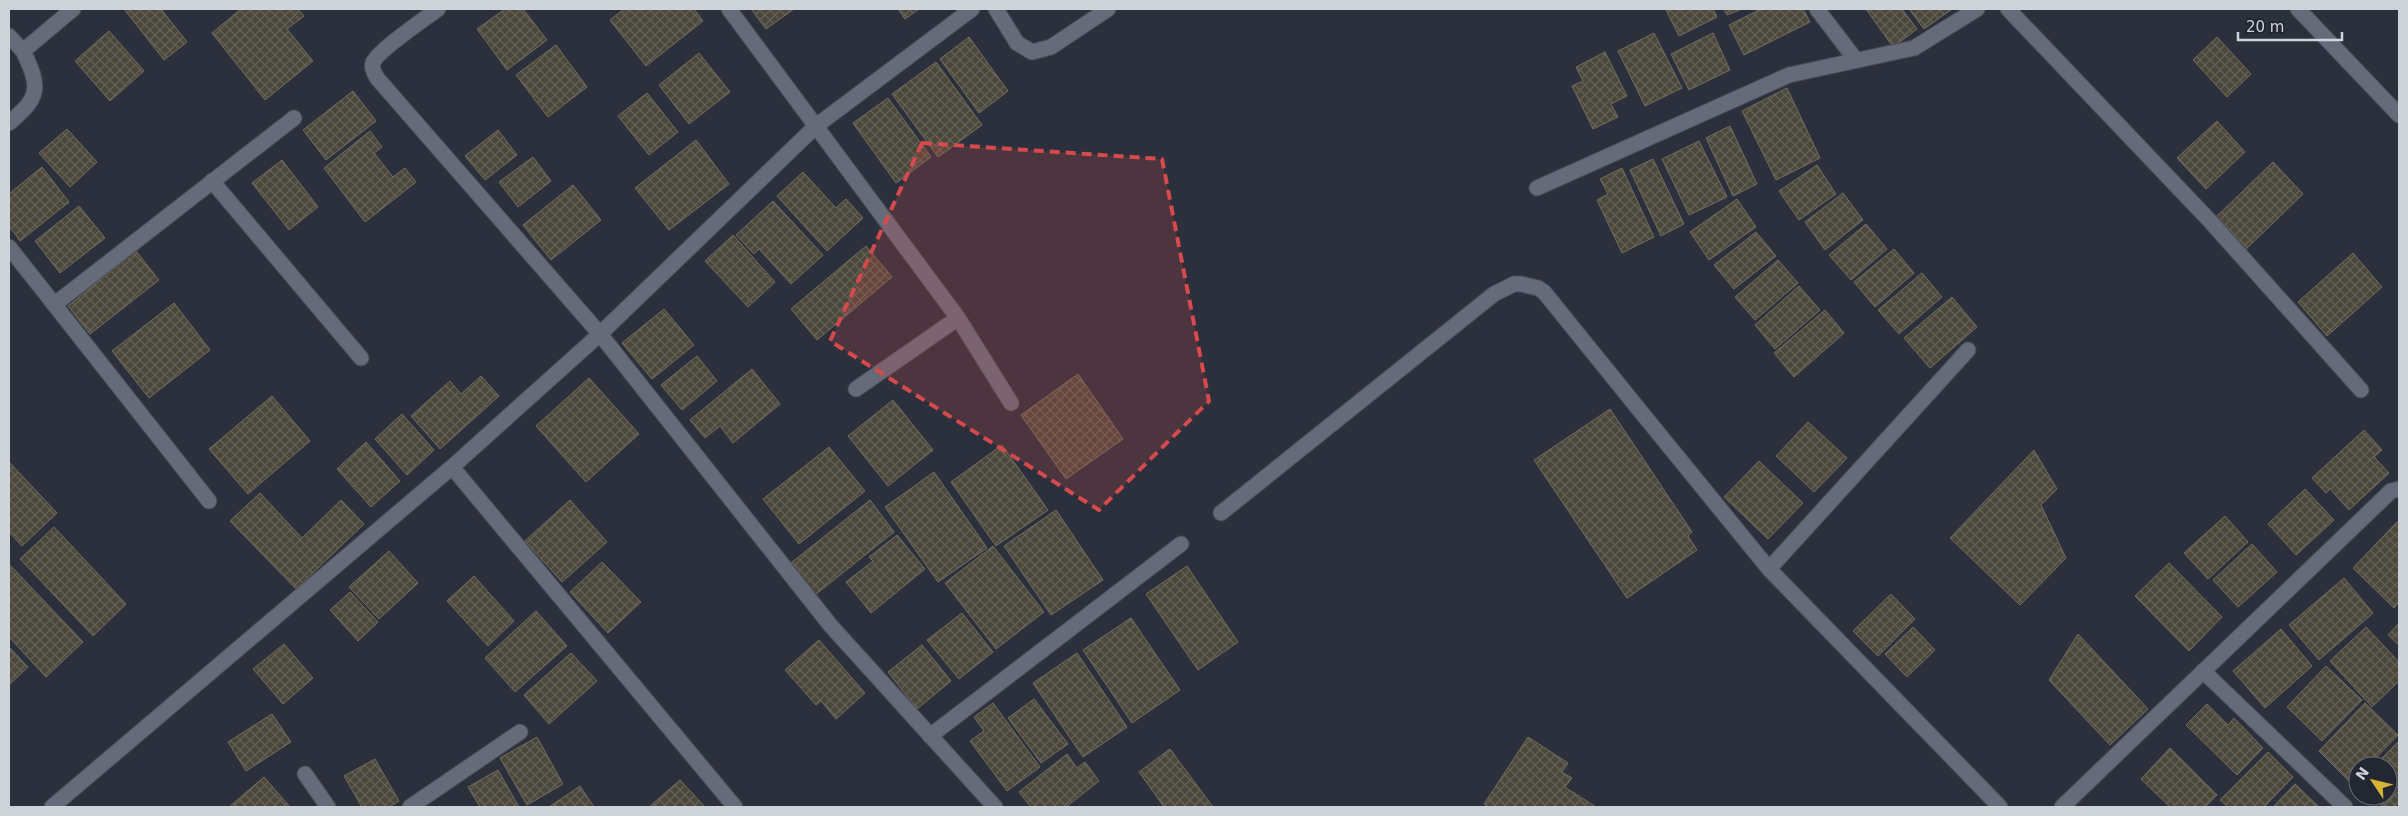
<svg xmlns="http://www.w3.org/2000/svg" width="2408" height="816" viewBox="0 0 2408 816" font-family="'DejaVu Sans',sans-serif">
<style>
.building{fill:url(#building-cross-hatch);stroke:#716d5f}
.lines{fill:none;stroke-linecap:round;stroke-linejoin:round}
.service-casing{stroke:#484c56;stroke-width:17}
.minor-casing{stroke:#484c56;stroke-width:17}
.service{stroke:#656b78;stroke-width:15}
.minor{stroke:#656b78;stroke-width:15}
.marked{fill:#d54a4c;fill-opacity:0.2;stroke:#d54a4c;stroke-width:4;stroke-dasharray:10 6;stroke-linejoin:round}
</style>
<defs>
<pattern id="building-cross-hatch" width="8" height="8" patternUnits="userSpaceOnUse" patternTransform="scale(1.25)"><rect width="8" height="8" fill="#4b473a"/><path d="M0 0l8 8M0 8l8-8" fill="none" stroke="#646156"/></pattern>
</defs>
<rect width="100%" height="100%" fill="#2b303c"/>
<path class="building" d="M124 9H161L187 42 164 60Z
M241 9H298L304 16 287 29 313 61 265 100 212 33Z
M505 9H523L547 40 507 70 477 29Z
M624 9H694L703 21 646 66 610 20Z
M751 9H794L766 29Z
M898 9H919L905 19Z
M1669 9H1713L1717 17 1679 36 1666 10Z
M1724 9H1742L1727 15Z
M1761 9H1803L1810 22 1744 55 1729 25Z
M1866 9H1902L1917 29 1893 47Z
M1909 9H1952L1924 29Z
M109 31 144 71 110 101 75 61Z
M1654 33 1682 88 1645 106 1618 51Z
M1713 33 1730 70 1689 90 1671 54Z
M969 37 1008 91 979 113 940 59Z
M2217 37 2251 74 2227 97 2193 60Z
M556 45 587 87 548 117 516 75Z
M1605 52 1627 96 1611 104 1618 117 1593 129 1572 86 1583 81 1576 67Z
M699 53 730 92 689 124 659 85Z
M936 62 982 125 938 157 892 94Z
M1787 88 1820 158 1776 180 1742 111Z
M353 91 376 121 326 160 303 130Z
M647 93 678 132 649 155 618 116Z
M888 98 931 157 896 183 853 123Z
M2217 121 2245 152 2206 189 2177 158Z
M1730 126 1757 184 1733 196 1706 138Z
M67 129 97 162 70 187 39 153Z
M498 130 517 155 485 180 465 156Z
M370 131 382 147 374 153 393 177 405 168 416 182 365 222 324 168Z
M696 140 729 184 669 230 635 188Z
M1699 141 1727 197 1689 215 1662 159Z
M533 157 551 181 518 207 499 182Z
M1653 159 1684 224 1661 236 1630 170Z
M282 160 318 207 289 230 252 183Z
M2273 162 2303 194 2243 252 2213 220Z
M1817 165 1836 194 1799 220 1779 191Z
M42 167 69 202 20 241 9 226V194Z
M1622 168 1654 237 1622 253 1597 200 1608 194 1600 179Z
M803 172 836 208 846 199 863 218 827 251 777 196Z
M573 185 601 220 551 260 523 225Z
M1843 193 1863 220 1825 250 1805 222Z
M1737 199 1756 227 1709 260 1690 232Z
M773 201 823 255 791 284 759 249 754 254 736 235Z
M79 206 105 238 60 273 35 241Z
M1866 224 1887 249 1851 280 1829 255Z
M1756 232 1776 256 1734 289 1714 265Z
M733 235 775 282 748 307 705 261Z
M866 246 892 277 817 340 791 309Z
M1894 249 1914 273 1875 307 1854 282Z
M136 251 159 280 90 334 68 306Z
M2353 253 2382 287 2327 336 2298 302Z
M1778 260 1798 283 1755 320 1735 297Z
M1922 273 1942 297 1899 334 1878 310Z
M1799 286 1820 310 1775 349 1755 325Z
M1952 297 1977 327 1930 368 1904 338Z
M174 303 210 350 149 398 112 351Z
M664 309 694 345 652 379 622 343Z
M1825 310 1844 333 1794 377 1774 353Z
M697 356 717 381 682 410 661 385Z
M752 369 780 404 733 443 720 426 705 438 690 420Z
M1078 374 1123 439 1066 479 1021 415Z
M481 376 499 396 440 449 411 416 450 381 461 394Z
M589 378 639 434 586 482 536 426Z
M272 396 310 441 248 494 209 449Z
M893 400 933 450 888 486 848 436Z
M1610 409 1692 532 1688 536 1697 550 1627 598 1534 460Z
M402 414 434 450 407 475 375 439Z
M1808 422 1847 458 1814 492 1776 456Z
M2364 430 2382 450 2374 457 2389 473 2349 510 2330 489 2326 493 2312 478Z
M366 442 400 481 371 507 337 469Z
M1002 445 1048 510 996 546 951 482Z
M829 447 865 491 799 544 763 499Z
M2034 450 2057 489 2041 505 2066 558 2020 605 1950 538Z
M1759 461 1803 503 1768 539 1724 497Z
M9 462 57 513 22 546 9 532Z
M934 472 987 548 938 582 885 507Z
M2305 489 2334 520 2296 555 2268 524Z
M260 493 302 538 341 500 364 524 296 589 230 521Z
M570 500 607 542 562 582 525 541Z
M870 500 894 532 815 595 791 563Z
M1056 510 1103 580 1051 615 1004 546Z
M2225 516 2248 542 2208 579 2184 553Z
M2399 520V602L2394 608 2353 568Z
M54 527 126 604 93 636 20 559Z
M897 535 925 569 871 613 846 582 873 561 869 557Z
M2252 544 2277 572 2238 607 2213 580Z
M993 546 1044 612 996 649 945 583Z
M389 551 418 583 379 619 349 587Z
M602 562 641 602 608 633 570 592Z
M2169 563 2222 617 2189 651 2135 596Z
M9 564 83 642 46 677 9 637Z
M1187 566 1238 642 1198 670 1146 594Z
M474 576 514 621 488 646 447 601Z
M2344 578 2373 613 2319 660 2289 625Z
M350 592 378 622 358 641 330 610Z
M1891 594 1915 619 1878 656 1853 631Z
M536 611 567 646 515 692 485 658Z
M962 613 993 652 959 679 927 640Z
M1131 618 1180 690 1132 723 1083 650Z
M2399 623V645L2388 635Z
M1913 627 1935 650 1907 677 1885 654Z
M2366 627 2399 662V681L2372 707 2330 661Z
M2281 629 2312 666 2265 708 2233 671Z
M2078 634 2148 709 2110 745 2049 680Z
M819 640 865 693 836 719 821 701 816 705 785 670Z
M284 644 313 678 283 704 253 669Z
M922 645 951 681 917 709 888 672Z
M9 647 28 667 9 685Z
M571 653 597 681 549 724 524 695Z
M1077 653 1127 727 1083 757 1033 683Z
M2326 666 2362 700 2322 741 2287 707Z
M1034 699 1068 744 1041 763 1008 718Z
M993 703 1040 767 1007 791 970 741 984 731 974 717Z
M2365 703 2398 735 2368 766H2358V776L2351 783 2319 751Z
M2207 704 2228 725 2234 718 2263 748 2237 775 2186 725Z
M272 714 291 742 246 771 228 742Z
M537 737 563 784 527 805 500 758Z
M1528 737 1568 763 1562 772 1572 778 1565 787 1596 807H1489L1484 804Z
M2399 741V802L2394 807H2383L2371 796H2388V766H2374Z
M2170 748 2217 795 2205 807H2170L2141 779Z
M1170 749 1213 807H1164L1139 772Z
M2268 752 2293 777 2264 807H2228L2220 800Z
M1067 754 1077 768 1085 762 1099 781 1066 807H1028L1030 806 1019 792Z
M375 759 399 801 389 807H362L344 776Z
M498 770 519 807H480L468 787Z
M264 777 290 807H229Z
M680 780 705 807H649Z
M2295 784 2319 807H2273Z
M580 786 594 807H549Z"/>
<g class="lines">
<defs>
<path id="service" d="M1221 513 1494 294 1514 284H1521L1538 288 1544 292 1637 407"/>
<path id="minor" d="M438 9C426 18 376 52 373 63 371 68 375 74 377 78L600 334 831 626 995 807
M729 9 958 318 856 389
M996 9 1017 43 1032 52 1051 47 1108 9
M1817 9 1856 60
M2008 9 2210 221 2361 390
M2298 9 2399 115
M9 36 23 51 73 9
M9 123C40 97 41 88 23 51
M212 181 361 358
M1537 188 1789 75 1914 48 1977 9
M9 247 209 501
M55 304 294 118
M958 318 1011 403
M1637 407 1769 569 2000 807
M452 467 735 807
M1769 569 1968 350
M2203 671 2345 807
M930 736 1181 544
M305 774 328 807
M52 807 452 467 600 334 816 126 972 9
M410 807 520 732
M2062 807 2391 491 2399 489"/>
</defs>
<use href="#service" class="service-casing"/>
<use href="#minor" class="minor-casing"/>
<use href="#service" class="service"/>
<use href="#minor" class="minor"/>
</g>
<path class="marked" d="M922 143 1162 159 1209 401 1099 510 830 341Z"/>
<rect width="2408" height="816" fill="none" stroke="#cfd3da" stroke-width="20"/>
<g transform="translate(2373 781) rotate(305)"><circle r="24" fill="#222732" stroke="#676c75"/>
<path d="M0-4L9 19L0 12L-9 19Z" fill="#d6b534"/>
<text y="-8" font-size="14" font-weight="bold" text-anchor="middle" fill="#cfd3da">N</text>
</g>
<path d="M2238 32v8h104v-8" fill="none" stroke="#cfd3da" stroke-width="2.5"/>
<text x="2246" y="32" font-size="15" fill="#cfd3da" stroke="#222732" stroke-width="4" paint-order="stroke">20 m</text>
</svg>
